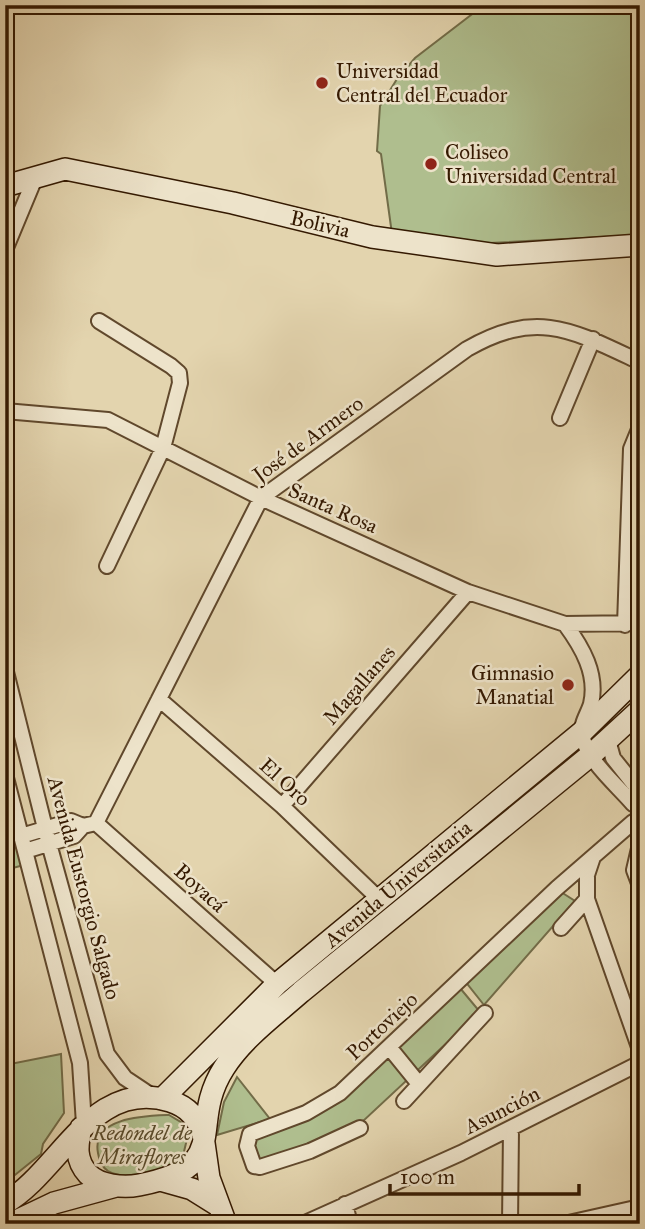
<svg xmlns="http://www.w3.org/2000/svg" width="645" height="1229" viewBox="0 0 645 1229" font-family="'IM FELL Great Primer',serif">
<style>
.green{fill:#afbe8e;stroke:#726c48;stroke-width:2}
.lines{fill:none;stroke-linecap:round;stroke-linejoin:round}
.street-casing{stroke:#60482c;stroke-width:18}
.secondary-casing{stroke:#341901;stroke-width:24}
.street{stroke:#ede3ca;stroke-width:14}
.secondary{stroke:#ede3ca;stroke-width:21}
.poi-dot{fill:#8f2418;stroke:#ede3ca;stroke-width:2.5}
.labels{text-anchor:middle;stroke-width:5;stroke-linejoin:round;paint-order:stroke}
.poi-label{font-size:21px;fill:#341901;stroke:#ede3ca;text-anchor:start}
.street-label{font-size:21px;fill:#341901;stroke:#ede3ca}
.park-label{font-size:21px;font-style:italic;fill:#594b2b;stroke:#ede3ca}
</style>
<rect width="100%" height="100%" fill="#e3d4ae"/>
<filter id="stains"><feTurbulence type="fractalNoise" baseFrequency=".00286" numOctaves="4"/><feColorMatrix values="0 0 0 0 .2 0 0 0 0 .09 0 0 0 0 .02 0 0 0 .5 -.17"/></filter>
<radialGradient id="worn" r=".72"><stop offset=".6" stop-color="#630" stop-opacity="0"/><stop offset="1" stop-color="#630" stop-opacity=".3"/></radialGradient>
<path class="green" d="M484 5H640V235L470 244 392 234 381 154 377 151 380 106 397 79 415 58Z
M5 804 28 864 5 870Z
M561 892 575 901 484 1005 465 981Z
M460 988 480 1012 361 1123 261 1162C253 1156 251 1147 254 1139L308 1117Z
M61 1054 64 1113 43 1144 41 1154 5 1183V1065Z
M237 1077 270 1119 217 1135 224 1102Z
M169 1115 184 1124 187 1139 182 1160C166 1169 126 1182 108 1171 102 1167 99 1160 98 1153 91 1117 145 1116 169 1115Z"/>
<g class="lines">
<defs>
<path id="street" d="M5 250 35 178
M99 321 171 366 179 373 180 383 163 448 107 566
M5 411 108 420 261 498 468 592 565 624 640 623
M560 418 593 339
M565 624C582 647 598 674 591 704 588 714 581 723 582 734 586 760 617 785 633 804
M625 625 631 449 640 427
M5 668 48 840 107 1054 125 1078 155 1098
M159 699 282 806 379 899
M608 740 613 758 640 792
M5 774 80 1063 84 1124
M282 806 468 592
M96 823 277 984
M21 836 71 821 83 826
M640 844 634 870 640 886
M25 851 74 836 83 826 96 823 261 498 467 349C537 309 572 330 640 362
M593 857 587 875V899L640 1050
M561 928 587 899
M389 1047 419 1084
M404 1101 485 1013
M360 1128 310 1151 260 1167 254 1166 247 1146 250 1134 306 1113 340 1093 557 888 633 822
M345 1204 350 1224
M303 1224 461 1153 640 1063
M510 1224 511 1129
M564 1224 640 1207"/>
<path id="secondary" d="M5 186 65 169 233 203 372 237 497 255 640 245
M162 1099 277 984 582 732 640 675
M81 1128C77 1145 75 1160 88 1174 99 1186 124 1188 139 1185 236 1166 186 1127 224 1068 243 1038 275 1015 301 992L591 755 640 710
M204 1143 209 1178 226 1224
M160 1180 192 1189 216 1204
M5 1203C60 1172 92 1077 170 1101 189 1107 199 1119 204 1138
M10 1224 54 1203 116 1186"/>
</defs>
<use href="#street" class="street-casing"/>
<use href="#secondary" class="secondary-casing"/>
<use href="#street" class="street"/>
<use href="#secondary" class="secondary"/>
</g>
<g class="poi-dot">
<circle cx="322" cy="83" r="7"/>
<circle cx="431" cy="164" r="7"/>
<circle cx="568" cy="685" r="7"/>
</g>
<g class="labels">
<g class="poi-label">
<text x="336" y="78">Universidad<tspan x="336" dy="24">Central del Ecuador</tspan></text>
<text x="445" y="159">Coliseo<tspan x="445" dy="24">Universidad Central</tspan></text>
<text x="554" y="680" text-anchor="end">Gimnasio<tspan x="554" dy="24">Manatial</tspan></text>
</g>
<g class="street-label">
<text transform="translate(320 224) rotate(13)" y="7">Bolivia</text>
<text transform="translate(308 439) rotate(-36)" y="7">José de Armero</text>
<text transform="translate(333 508) rotate(24)" y="7">Santa Rosa</text>
<text transform="translate(359 685) rotate(-49)" y="7">Magallanes</text>
<text transform="translate(285 782) rotate(42)" y="7">El Oro</text>
<text transform="translate(398 884) rotate(-40)" y="7">Avenida Universitaria</text>
<text transform="translate(84 888) rotate(75)" y="7">Avenida Eustorgio Salgado</text>
<text transform="translate(200 888) rotate(42)" y="7">Boyacá</text>
<text transform="translate(382 1026) rotate(-43)" y="7">Portoviejo</text>
<text transform="translate(502 1110) rotate(-27)" y="7">Asunción</text>
</g>
<g class="park-label">
<text x="142" y="1140">Redondel de<tspan x="142" dy="24">Miraflores</tspan></text>
</g>
</g>
<rect width="645" height="1229" fill="none" stroke="#e3d4ae" stroke-width="28"/>
<rect x="7" y="7" width="631" height="1215" fill="none" stroke="#341901" stroke-width="3.5"/>
<rect x="14" y="14" width="617" height="1201" fill="none" stroke="#341901" stroke-width="2"/>
<path d="M390 1184v10h189v-10" fill="none" stroke="#341901" stroke-width="3.5"/>
<text x="400" y="1184" font-size="21" fill="#341901" stroke="#ede3ca" stroke-width="5" paint-order="stroke">100 m</text>
<rect width="100%" height="100%" filter="url(#stains)"/>
<rect width="100%" height="100%" fill="url(#worn)"/>
</svg>
